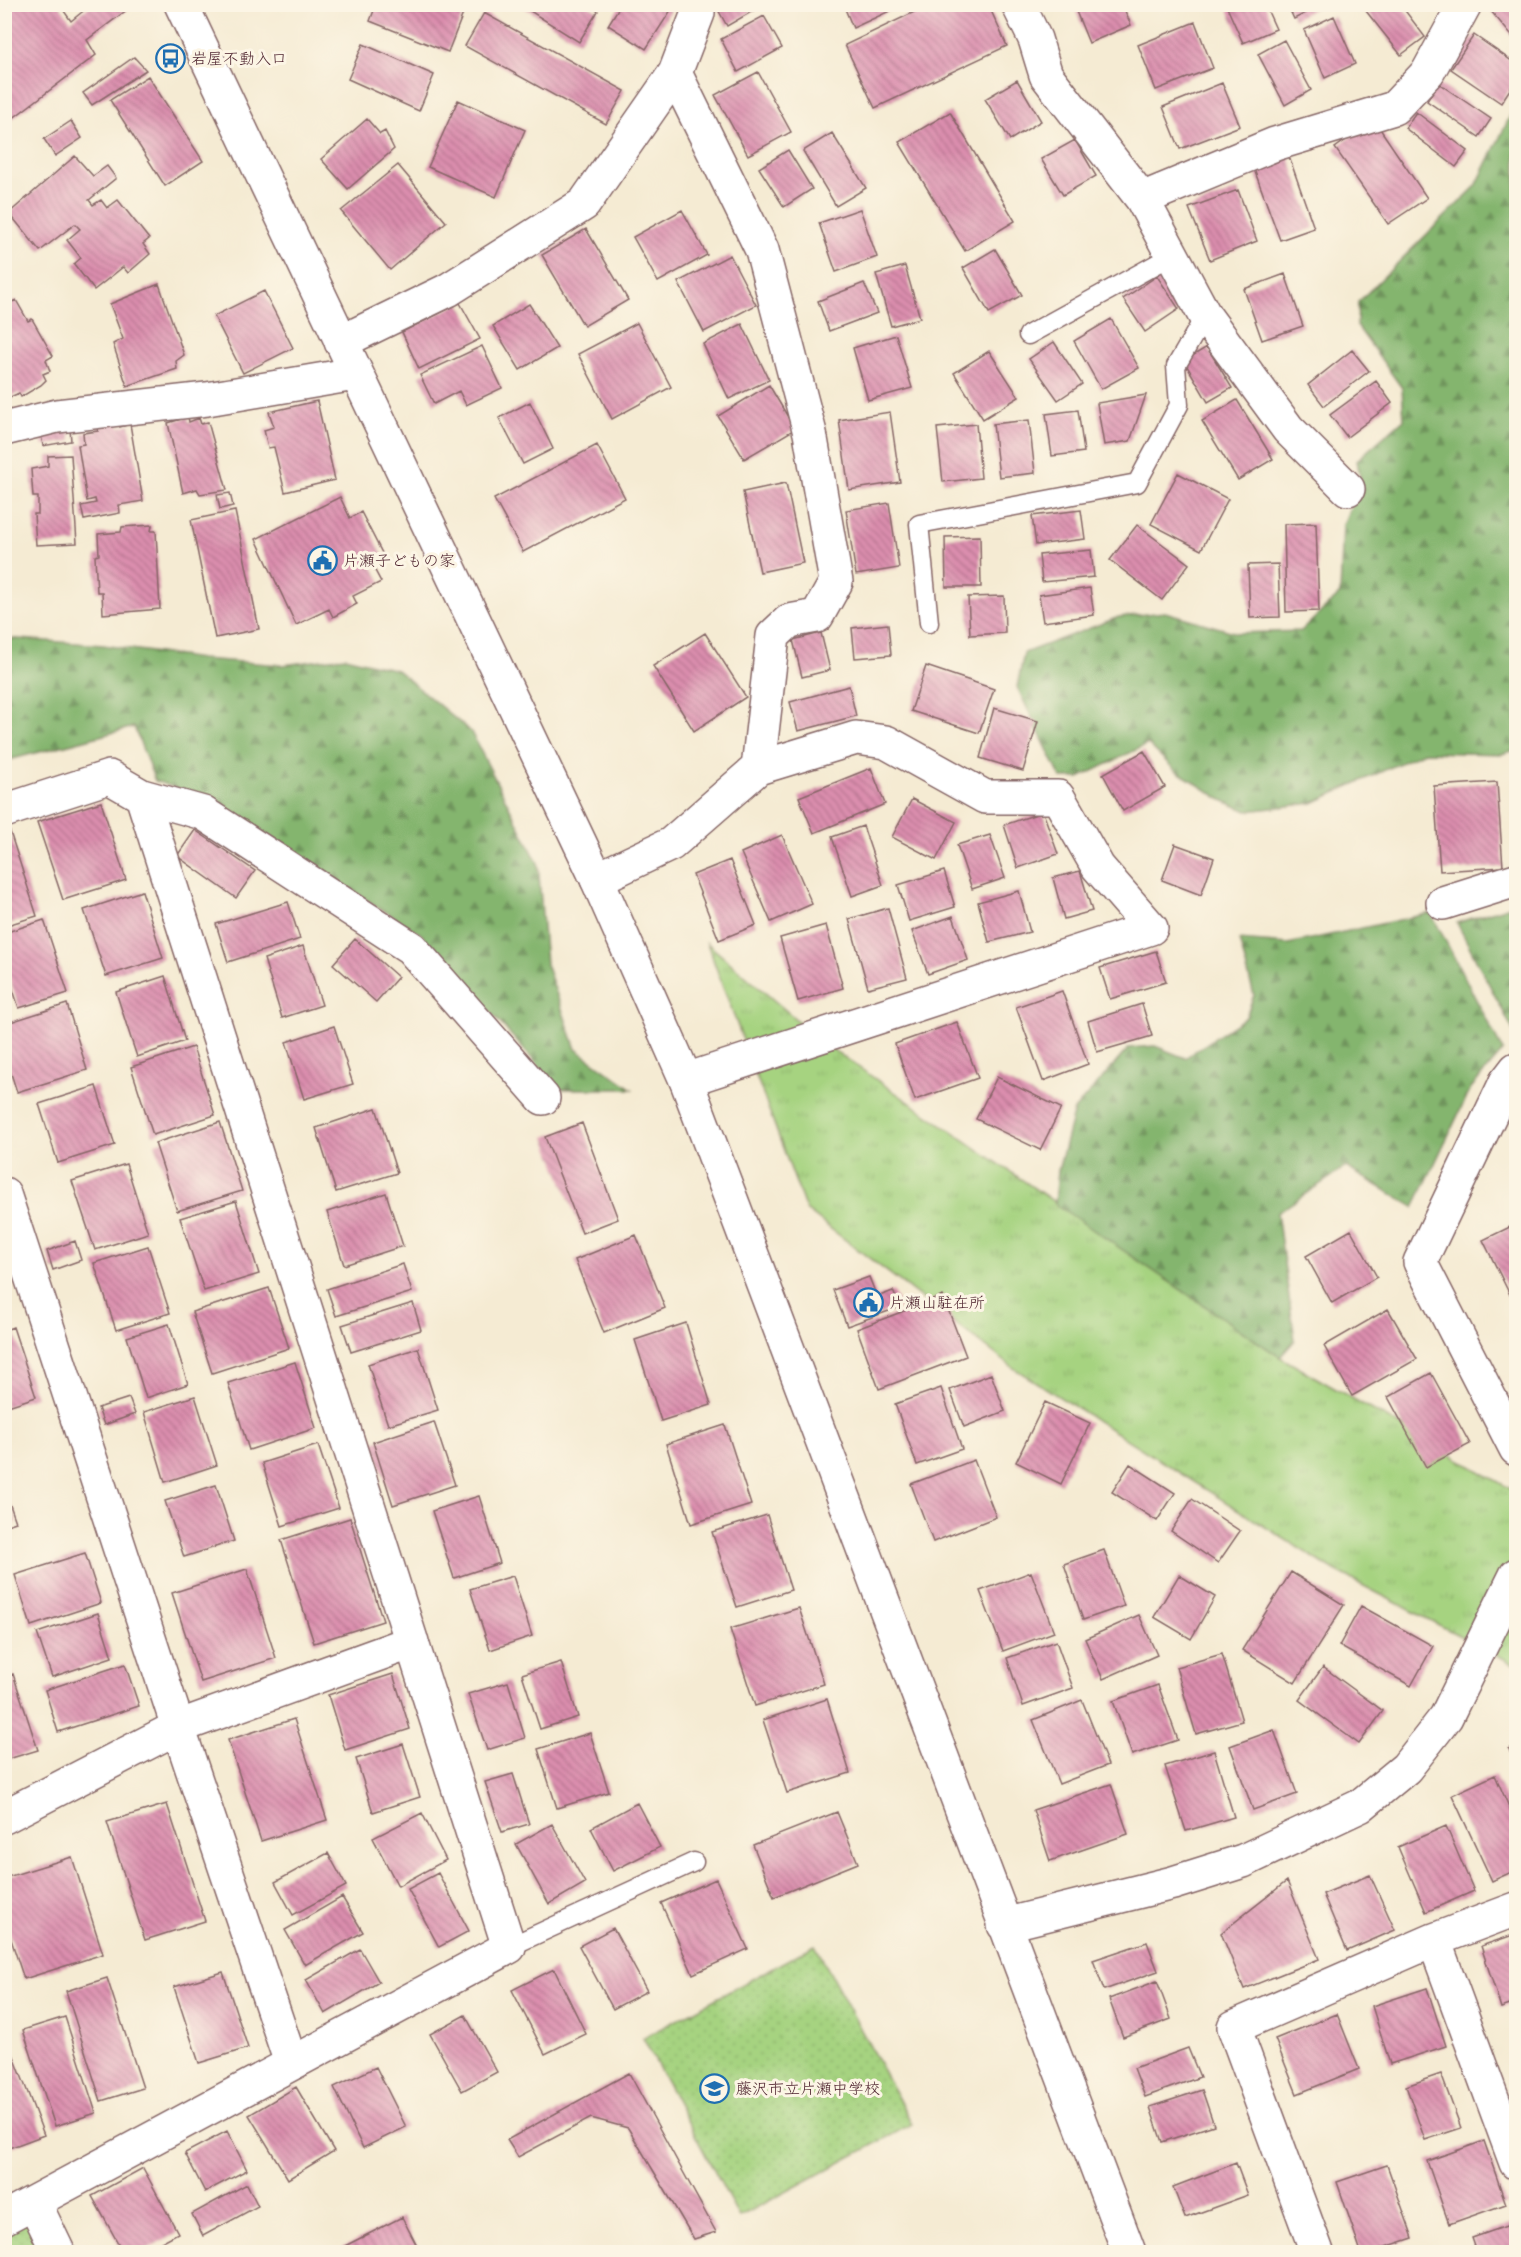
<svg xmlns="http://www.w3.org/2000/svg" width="1521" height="2257" viewBox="0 0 1521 2257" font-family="Delius,'Klee One',sans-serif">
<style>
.grass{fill:url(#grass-tufts);stroke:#787956;stroke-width:1.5}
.forest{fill:url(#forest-firs);stroke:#676a4c;stroke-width:1.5}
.park{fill:url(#park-dots);stroke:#787956;stroke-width:1.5}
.building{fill:url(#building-back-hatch)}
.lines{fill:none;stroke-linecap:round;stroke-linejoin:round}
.lane-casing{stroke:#866666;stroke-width:21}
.street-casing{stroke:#866666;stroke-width:36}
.secondary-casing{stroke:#866666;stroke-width:36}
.lane{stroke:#fff;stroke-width:18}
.street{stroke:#fff;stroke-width:33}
.secondary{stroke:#fff;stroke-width:33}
.labels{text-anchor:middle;stroke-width:6;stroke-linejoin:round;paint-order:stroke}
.poi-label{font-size:16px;fill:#4a1f2b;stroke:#fcf5e5;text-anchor:start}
</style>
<defs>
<pattern id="grass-tufts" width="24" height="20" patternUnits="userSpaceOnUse" patternTransform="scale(1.5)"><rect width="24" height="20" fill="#a6d380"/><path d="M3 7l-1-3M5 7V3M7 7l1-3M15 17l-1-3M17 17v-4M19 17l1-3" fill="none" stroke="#90b56f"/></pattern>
<pattern id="forest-firs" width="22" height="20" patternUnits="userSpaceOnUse" patternTransform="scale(1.5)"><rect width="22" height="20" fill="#84b56e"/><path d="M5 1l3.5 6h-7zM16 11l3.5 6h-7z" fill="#6e935b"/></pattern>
<pattern id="park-dots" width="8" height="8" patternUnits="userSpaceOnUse" patternTransform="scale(1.5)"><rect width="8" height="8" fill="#a6d380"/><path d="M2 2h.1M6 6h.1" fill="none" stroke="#90b56f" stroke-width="1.8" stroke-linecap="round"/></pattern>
<pattern id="building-back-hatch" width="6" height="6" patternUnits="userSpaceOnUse" patternTransform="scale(1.5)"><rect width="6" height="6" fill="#db8eae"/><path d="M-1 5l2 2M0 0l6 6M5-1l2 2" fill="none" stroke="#b4738e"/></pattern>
</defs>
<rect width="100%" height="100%" fill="#fcf5e5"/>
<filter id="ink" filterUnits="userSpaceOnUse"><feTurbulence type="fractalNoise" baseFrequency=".0167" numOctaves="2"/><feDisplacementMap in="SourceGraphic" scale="12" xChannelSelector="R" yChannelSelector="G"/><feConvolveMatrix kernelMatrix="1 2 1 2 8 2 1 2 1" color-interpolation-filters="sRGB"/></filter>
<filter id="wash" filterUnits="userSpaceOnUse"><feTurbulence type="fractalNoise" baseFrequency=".008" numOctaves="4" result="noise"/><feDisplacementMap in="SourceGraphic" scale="24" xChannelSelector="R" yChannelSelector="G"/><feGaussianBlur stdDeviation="1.35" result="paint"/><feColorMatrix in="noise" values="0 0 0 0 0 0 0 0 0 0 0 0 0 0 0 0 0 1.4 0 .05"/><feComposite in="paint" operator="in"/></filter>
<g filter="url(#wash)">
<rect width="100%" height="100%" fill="#f5ebd3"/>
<path class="grass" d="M707 943 826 1045 1280 1357 1516 1492V1665L1335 1571 1015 1369 806 1210Z"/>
<path class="forest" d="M1516 104V750L1502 754 1424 752 1313 803 1247 811 1222 800 1175 770 1148 744 1079 778H1061L1017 687 1024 653 1119 617 1165 612 1237 633 1301 631 1340 594 1343 525 1361 484 1357 460 1404 419 1402 388 1357 326 1358 302 1476 186Z
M5 638 103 645 201 659 283 665 345 657 397 670 471 732 538 863 546 964 576 1049 632 1089H559L421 934 205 798 155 781 134 727 5 761Z
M1516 904V1036L1457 923Z
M1431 913 1503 1051 1471 1088 1414 1207 1346 1167 1277 1213 1295 1340 1280 1357 1055 1204 1058 1171 1074 1110 1129 1048 1155 1046 1185 1058 1246 1017 1254 995 1239 940 1288 944Z"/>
<path class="park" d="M815 1945 912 2124 739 2217 643 2038Z
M34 2202 58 2252H5V2218Z"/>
<g id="blocks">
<path class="building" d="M4 4H59L71 21 92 4H124L128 9 87 40 96 55 4 125Z
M519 4H587L598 11 579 42Z
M621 4H663L671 10 646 49 608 25Z
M715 4H765L727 26Z
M843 4H889L892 10 853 28Z
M931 4H988L1007 46 875 108 845 45Z
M1073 4H1122L1131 25 1089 43Z
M1287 4H1324L1294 19Z
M1374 4H1400L1425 37 1401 55 1366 11Z
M1485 4H1514L1516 8V41Z
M376 5H461L466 6 448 52 370 21Z
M1226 5H1265L1276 29 1243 43Z
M484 13 625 91 606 124 465 46Z
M764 16 782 48 738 72 721 39Z
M1334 16 1355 64 1325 78 1304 30Z
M1195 22 1213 68 1156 90 1138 45Z
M1474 35 1516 64V80L1501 103 1451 69Z
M1284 40 1311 90 1285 105 1258 54Z
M363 44 434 75 419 111 348 79Z
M134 57 146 70 92 105 83 93Z
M758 72 791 132 748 155 715 95Z
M148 76 203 161 165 186 110 100Z
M1017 80 1041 121 1010 140 985 99Z
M1222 83 1240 126 1180 149 1163 107Z
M1438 83 1491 119 1479 137 1427 101Z
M458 100 525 130 496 197 428 167Z
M950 112 1015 221 965 251 899 142Z
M1416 112 1468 151 1456 167 1405 128Z
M367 119 380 134 385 131 394 149 348 189 321 159Z
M1374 120 1427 198 1388 224 1335 148Z
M71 121 82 138 55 156 44 139Z
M832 133 866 188 836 206 803 151Z
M1075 140 1096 176 1063 195 1041 159Z
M1286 148 1314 228 1280 240 1251 161Z
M788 150 812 189 784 207 759 168Z
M75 156 93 176 107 166 116 178 89 200 93 205 101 200 107 208 118 200 149 239 143 244 150 254 128 273 123 267 94 290 74 264 81 258 67 240 80 229 75 224 40 251 9 213Z
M398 165 446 222 390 270 341 211Z
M1238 190 1257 241 1210 260 1189 208Z
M860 209 877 257 836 272 819 223Z
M682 210 707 255 658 282 633 237Z
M586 229 628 300 584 326 542 255Z
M995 249 1022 295 989 313 963 268Z
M730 255 756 305 704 332 678 282Z
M905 266 920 318 891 326 876 274Z
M1285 274 1303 326 1262 340 1244 289Z
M1157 276 1179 309 1145 332 1123 299Z
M864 283 877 313 829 331 818 301Z
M159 284 184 355 176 361 177 369 127 386 113 344 123 339 110 304Z
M264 291 293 348 243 373 214 316Z
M16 300 28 321 32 319 53 356 46 360 50 371 43 374 46 380 41 385 21 397 19 393 4 400V306Z
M460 303 480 339 419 369 402 332Z
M529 304 557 348 520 370 493 326Z
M1111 319 1139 368 1101 389 1074 341Z
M637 323 671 387 612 419 578 354Z
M742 324 769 380 729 399 703 344Z
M896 335 912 388 868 400 853 348Z
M1054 342 1082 384 1058 400 1029 359Z
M482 346 502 388 466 405 459 391 434 404 420 375Z
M1207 347 1232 388 1208 402 1184 361Z
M1352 350 1369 371 1324 406 1308 385Z
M989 351 1019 397 983 419 954 373Z
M1376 381 1392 403 1347 437 1330 415Z
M769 385 795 429 744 459 718 416Z
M1146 395 1130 441 1104 445 1097 403Z
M1237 400 1273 459 1238 480 1202 421Z
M317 401 335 480 285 492 274 447 268 448 264 430 274 427 269 412Z
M530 402 553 449 523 464 499 418Z
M1078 410 1084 452 1052 456 1046 414Z
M890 412 900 482 849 490 839 420Z
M188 417 189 422 199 418 201 424 208 422 227 490 200 494 197 489 183 493 168 423Z
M1029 420 1035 473 999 477 993 424Z
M119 422 120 427 130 424 143 501 119 505 120 513 84 520 81 506 96 503 95 499 87 501 78 445 84 444 83 433 98 431 97 427Z
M976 424 981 478 943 482 937 428Z
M70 429 71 441 43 446 41 434Z
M597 445 625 498 523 552 494 499Z
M71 455 77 543 36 545 34 514H38V497H33L31 469 48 466V456Z
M1178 473 1228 499 1201 550 1151 524Z
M786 483 803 563 760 572 743 492Z
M230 493 233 506 220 509 217 495Z
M340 497 350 518 361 512 384 557 371 563 381 582 353 596 357 604 333 617 329 609 296 625 256 539Z
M889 503 899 568 856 575 846 510Z
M1081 510 1085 539 1036 545 1032 516Z
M235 511 259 629 215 638 191 520Z
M1316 523 1319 611 1286 612 1284 524Z
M152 525 151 531H156L160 609 103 614 102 592H97L95 556 99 555 98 534 121 532 122 527Z
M1137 525 1189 564 1162 600 1110 560Z
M980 536 981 587H946L945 537Z
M1091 550 1094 577 1042 582 1039 555Z
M4 555H7L9 601H4Z
M1278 564 1280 617 1250 618 1248 565Z
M1090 588 1094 615 1043 622 1039 595Z
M1004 596 1005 633 970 635 968 597Z
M888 624 891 655 855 658 852 628Z
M705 633 746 697 694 731 653 666Z
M821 633 830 670 802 677 793 640Z
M926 666 994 689 979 733 911 711Z
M849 686 856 716 798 731 790 702Z
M994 708 1038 721 1023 771 980 758Z
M1144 751 1165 787 1123 811 1103 774Z
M871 768 885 804 814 833 799 797Z
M1497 782 1503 867 1440 871 1434 786Z
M912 799 956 822 936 860 892 837Z
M101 802 126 880 63 900 37 822Z
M1043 812 1058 854 1018 868 1004 825Z
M863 826 883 885 852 896 832 837Z
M195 830 255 871 236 898 177 856Z
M10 832 37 916 4 926V834Z
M782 835 812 904 771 922 741 853Z
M990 835 1005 878 972 889 957 845Z
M1175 844 1214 858 1201 895 1162 880Z
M730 860 756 925 719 940 693 875Z
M944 871 955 907 909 921 898 885Z
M1080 871 1092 911 1064 919 1053 878Z
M142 891 163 958 106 976 84 910Z
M1019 891 1030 932 989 942 978 902Z
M288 902 300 939 228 962 216 924Z
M888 908 907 978 868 988 849 919Z
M953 916 968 960 928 974 912 931Z
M44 920 68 993 19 1008 4 962V933Z
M826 925 843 988 798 1001 780 938Z
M355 939 398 977 376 1002 333 964Z
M303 946 322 1005 282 1018 264 959Z
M1156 951 1166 982 1110 999 1100 968Z
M165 976 185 1041 137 1057 116 992Z
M1062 991 1088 1064 1043 1081 1016 1007Z
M67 1004 87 1070 17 1092 4 1052V1024Z
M1142 1004 1152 1036 1097 1052 1088 1021Z
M957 1022 978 1078 915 1100 895 1044Z
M334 1026 353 1084 304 1099 286 1042Z
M193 1047 215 1115 153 1135 131 1067Z
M997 1077 1061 1108 1040 1150 976 1119Z
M96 1086 115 1145 58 1163 39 1104Z
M376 1108 397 1173 336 1192 316 1128Z
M220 1122 242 1191 177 1211 155 1143Z
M582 1123 618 1219 582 1233 545 1137Z
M126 1164 148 1233 95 1250 72 1181Z
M386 1193 403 1246 344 1265 327 1212Z
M236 1201 259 1274 204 1291 180 1218Z
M1516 1224V1307L1483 1240Z
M1351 1230 1377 1277 1332 1303 1306 1256Z
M636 1235 665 1308 604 1333 575 1260Z
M75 1241 81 1260 53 1270 47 1251Z
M148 1246 170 1313 116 1330 94 1263Z
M403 1264 412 1292 336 1316 327 1289Z
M869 1277 877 1297 893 1291 900 1307 847 1326 833 1290Z
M269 1288 289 1348 212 1373 192 1312Z
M943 1296 966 1356 879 1389 857 1329Z
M413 1303 421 1330 351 1352 342 1325Z
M1388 1309 1417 1359 1352 1396 1324 1346Z
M686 1323 711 1405 661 1421 635 1340Z
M169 1324 188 1384 146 1398 127 1337Z
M13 1327 36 1397 5 1407V1330Z
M418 1348 438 1410 388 1425 368 1364Z
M295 1362 316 1428 249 1450 228 1383Z
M1431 1373 1470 1444 1426 1467 1388 1397Z
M991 1374 1005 1411 964 1427 950 1390Z
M941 1388 962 1449 917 1465 895 1404Z
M195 1396 217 1465 165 1482 144 1412Z
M129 1398 135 1414 104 1425 98 1408Z
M1045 1402 1090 1423 1061 1484 1016 1462Z
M434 1422 455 1485 393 1505 373 1442Z
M725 1425 751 1505 691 1524 666 1444Z
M318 1445 339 1508 282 1526 262 1463Z
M974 1460 996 1517 933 1542 911 1484Z
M1130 1464 1175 1493 1157 1521 1112 1492Z
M216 1485 234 1541 184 1557 165 1501Z
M4 1488 16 1522 4 1526Z
M479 1496 500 1563 454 1578 432 1511Z
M1192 1499 1240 1531 1218 1563 1171 1531Z
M767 1515 791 1590 737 1607 712 1532Z
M350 1518 383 1621 314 1643 281 1540Z
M1104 1550 1124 1606 1083 1620 1064 1564Z
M85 1553 101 1603 31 1626 15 1575Z
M247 1569 276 1658 201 1682 172 1593Z
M1031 1572 1054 1632 1003 1651 980 1591Z
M1291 1572 1344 1605 1295 1683 1242 1650Z
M1179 1575 1215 1597 1191 1639 1154 1617Z
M513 1576 532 1636 490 1650 470 1589Z
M1361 1606 1433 1646 1411 1686 1339 1646Z
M799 1608 824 1684 755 1706 730 1629Z
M98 1613 112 1657 52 1677 37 1633Z
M1139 1615 1157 1655 1103 1679 1085 1639Z
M1056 1641 1073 1688 1023 1706 1007 1658Z
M1222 1654 1242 1721 1196 1734 1176 1667Z
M561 1662 578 1717 540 1729 522 1674Z
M125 1664 139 1706 58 1732 45 1690Z
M1323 1667 1383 1711 1359 1744 1299 1700Z
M13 1674 38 1750 5 1760V1677Z
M393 1674 410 1729 345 1750 328 1695Z
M508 1682 525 1738 487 1750 468 1694Z
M1158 1685 1178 1740 1132 1755 1113 1701Z
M827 1699 850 1773 787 1793 763 1720Z
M1082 1700 1108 1765 1059 1784 1033 1720Z
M294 1719 327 1820 261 1841 228 1740Z
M1274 1730 1297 1794 1253 1810 1230 1746Z
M590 1733 609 1792 557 1808 538 1749Z
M403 1744 420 1797 373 1812 356 1759Z
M1516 1746V1768L1509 1749Z
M1214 1751 1234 1817 1186 1831 1165 1766Z
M513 1774 529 1824 502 1832 485 1782Z
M1495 1775 1516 1823V1870L1492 1881 1452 1795Z
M1111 1784 1128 1834 1050 1861 1033 1810Z
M637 1803 660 1847 613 1871 591 1828Z
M167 1804 205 1921 145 1940 107 1822Z
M837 1812 858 1863 774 1897 753 1845Z
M422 1813 446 1860 398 1886 373 1838Z
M552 1824 585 1883 549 1904 516 1844Z
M1446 1826 1474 1891 1426 1912 1398 1847Z
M328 1853 346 1886 293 1915 275 1882Z
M72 1857 103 1954 24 1979 4 1918V1878Z
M438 1873 469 1931 439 1947 408 1889Z
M1370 1875 1395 1930 1347 1951 1323 1894Z
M716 1879 748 1949 693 1974 661 1903Z
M1287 1881 1319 1959 1244 1989 1221 1933Z
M342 1897 363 1932 305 1965 285 1930Z
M613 1928 647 1991 613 2009 579 1946Z
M1516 1934V2003L1501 2008 1481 1946Z
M1147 1942 1158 1971 1104 1990 1093 1960Z
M360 1949 379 1982 325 2014 306 1980Z
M554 1969 586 2034 545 2054 512 1990Z
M223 1972 248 2048 199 2063 174 1987Z
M107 1978 143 2088 101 2101 66 1991Z
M1157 1981 1171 2019 1123 2037 1109 1999Z
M1427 1988 1446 2046 1390 2064 1372 2006Z
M1337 2014 1359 2069 1297 2094 1275 2039Z
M465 2015 497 2072 462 2091 430 2034Z
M65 2017 96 2113 55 2126 23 2030Z
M10 2046 44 2135 4 2150V2049Z
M1188 2048 1200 2077 1145 2097 1134 2068Z
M376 2067 406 2127 363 2148 334 2087Z
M629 2073 716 2232 694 2239 628 2128 591 2118 518 2157 507 2140Z
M1441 2074 1461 2128 1425 2140 1406 2086Z
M296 2087 334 2151 288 2179 249 2115Z
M1202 2090 1214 2125 1162 2142 1150 2107Z
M227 2131 247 2170 205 2192 185 2153Z
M1484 2141 1506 2204 1449 2224 1427 2161Z
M1236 2163 1248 2195 1185 2218 1173 2187Z
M1387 2165 1413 2238 1370 2252H1361L1337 2182Z
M143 2168 178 2233 143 2252H123L92 2196Z
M247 2184 258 2206 203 2236 192 2214Z
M402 2217 420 2252H333Z
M1515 2223 1516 2252H1477L1472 2238Z"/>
</g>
</g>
<g filter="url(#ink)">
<use href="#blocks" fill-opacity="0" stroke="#866666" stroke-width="1.5"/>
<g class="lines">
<defs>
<path id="lane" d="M1028 335 1173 255
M929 623 919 524 1137 483 1179 405 1176 366 1205 316
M509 1947 694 1862"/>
<path id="street" d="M1018 4 1035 39 1046 75 1142 199 1275 144 1394 108 1428 72 1465 4
M675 73 762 250 810 433 836 582 817 616 789 621 773 636 758 768
M1142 199 1205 316 1288 429 1348 489
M341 342 448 290 584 204 675 73 698 13V4
M4 429 57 416 207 399 355 374
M4 811 109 777 142 796 203 813 411 948 543 1098
M597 879 671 844 758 768 856 738 886 742 985 797H1058L1098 867 1151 928 686 1080
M1443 903 1516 880
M1516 1069 1506 1082 1516 1102
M4 1194 178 1727 291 2063
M4 1817 178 1727 412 1642
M1434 1940 1516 2163
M34 2202 58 2252
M4 2218 509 1947 142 796
M1317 2252 1234 2027 1434 1940 1516 1909"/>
<path id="secondary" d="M181 4 597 879 686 1080 1129 2252
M1506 1082 1420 1262 1516 1449
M1004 1925 1173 1883 1243 1861 1360 1806 1406 1768 1446 1717 1516 1575"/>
</defs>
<use href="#lane" class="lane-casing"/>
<use href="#street" class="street-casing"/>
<use href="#secondary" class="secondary-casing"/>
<use href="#lane" class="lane"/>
<use href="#street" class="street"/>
<use href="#secondary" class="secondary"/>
</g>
</g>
<defs>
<symbol id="bus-ring" viewBox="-11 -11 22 22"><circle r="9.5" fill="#fcf5e5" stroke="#1f6fb2" stroke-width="1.5"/><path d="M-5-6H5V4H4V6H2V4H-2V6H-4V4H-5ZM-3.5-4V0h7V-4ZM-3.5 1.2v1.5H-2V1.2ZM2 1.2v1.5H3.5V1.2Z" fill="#1f6fb2"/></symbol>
<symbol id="civic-ring" viewBox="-11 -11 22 22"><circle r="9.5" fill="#fcf5e5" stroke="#1f6fb2" stroke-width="1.5"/><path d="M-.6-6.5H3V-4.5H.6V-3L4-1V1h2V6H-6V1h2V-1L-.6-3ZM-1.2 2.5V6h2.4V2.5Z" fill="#1f6fb2"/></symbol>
<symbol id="school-ring" viewBox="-11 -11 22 22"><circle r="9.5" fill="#fcf5e5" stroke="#1f6fb2" stroke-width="1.5"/><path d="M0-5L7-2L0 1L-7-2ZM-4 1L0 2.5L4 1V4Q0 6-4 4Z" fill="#1f6fb2"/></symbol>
</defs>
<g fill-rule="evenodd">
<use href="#bus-ring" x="154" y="42" width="33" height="33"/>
<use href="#civic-ring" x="306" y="544" width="33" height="33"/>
<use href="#civic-ring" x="852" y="1286" width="33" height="33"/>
<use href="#school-ring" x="698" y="2072" width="33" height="33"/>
</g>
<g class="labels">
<g class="poi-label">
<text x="191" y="64">岩屋不動入口</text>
<text x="343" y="566">片瀬子どもの家</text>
<text x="889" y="1308">片瀬山駐在所</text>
<text x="736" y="2094">藤沢市立片瀬中学校</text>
</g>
</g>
<rect width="1521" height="2257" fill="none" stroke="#fcf5e5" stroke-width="24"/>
</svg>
